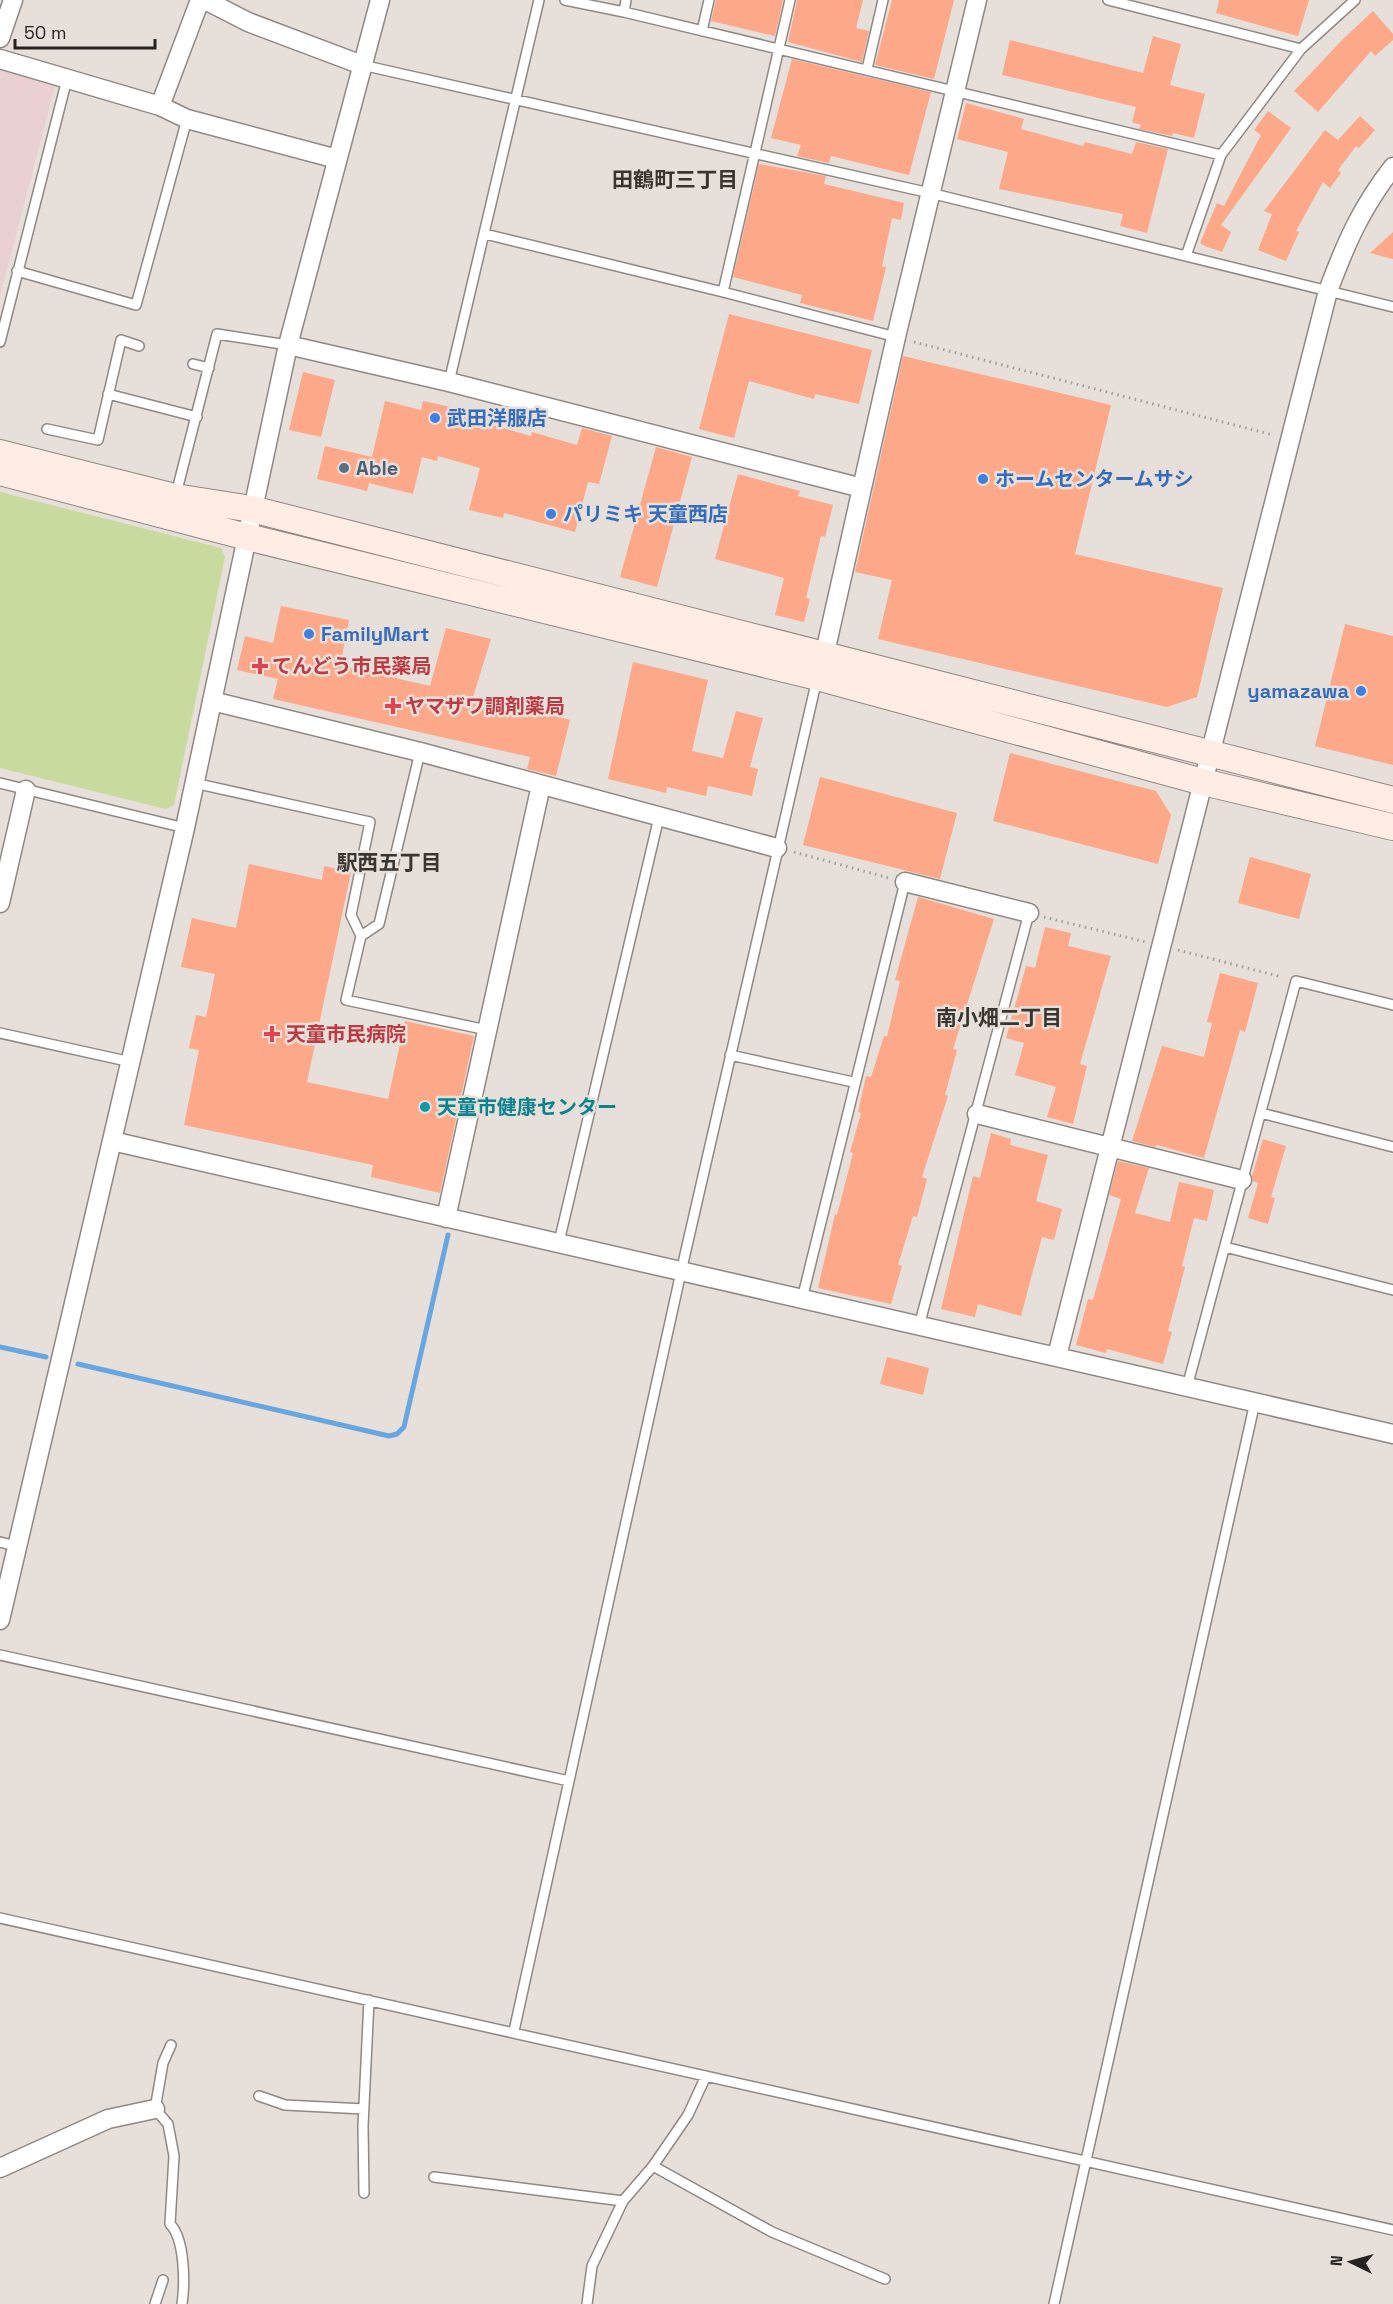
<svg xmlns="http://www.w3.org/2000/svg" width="1393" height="2304" viewBox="0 0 1393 2304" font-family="'Space Grotesk','Noto Sans JP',sans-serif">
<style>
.education{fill:#eacfd3}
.green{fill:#c9da9e}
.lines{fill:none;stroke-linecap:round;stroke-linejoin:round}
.stream{stroke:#68a6e2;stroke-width:5}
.building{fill:#fda989}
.lane-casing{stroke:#8f8884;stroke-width:12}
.street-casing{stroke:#8f8884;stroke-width:21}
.secondary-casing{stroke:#8f8884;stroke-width:28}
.path{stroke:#a29d99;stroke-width:3;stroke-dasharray:1.5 4.5;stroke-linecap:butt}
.lane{stroke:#fff;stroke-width:9}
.street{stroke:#fff;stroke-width:18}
.secondary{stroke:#ffede5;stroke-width:26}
.shop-dot{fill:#3f7fe0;stroke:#e6dfda;stroke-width:2}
.service-dot{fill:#5c6f8a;stroke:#e6dfda;stroke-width:2}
.health-dot{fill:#e0444e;stroke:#e6dfda;stroke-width:2}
.culture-dot{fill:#0f9aa8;stroke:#e6dfda;stroke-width:2}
.labels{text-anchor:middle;stroke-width:5;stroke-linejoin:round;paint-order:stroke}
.shop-label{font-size:20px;font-weight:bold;fill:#366cbe;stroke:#e6dfda;text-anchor:start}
.service-label{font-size:20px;font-weight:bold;fill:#4e5e75;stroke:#e6dfda;text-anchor:start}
.health-label{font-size:20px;font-weight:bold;fill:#be3a42;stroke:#e6dfda;text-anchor:start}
.culture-label{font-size:20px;font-weight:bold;fill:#0d838f;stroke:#e6dfda;text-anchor:start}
.neighbourhood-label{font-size:21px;font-weight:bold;fill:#3a3531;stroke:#e6dfda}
</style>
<rect width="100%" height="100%" fill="#e6dfda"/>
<path class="education" d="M0 70 55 86 0 296Z"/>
<path class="green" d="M0 492 221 548 225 557 174 805 166 809 0 768Z"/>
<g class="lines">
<path class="stream" d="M0 1347 46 1357
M78 1364 389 1436 397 1434 404 1427 448 1235"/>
</g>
<path class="building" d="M716 0H783L775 36 711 21Z
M797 0H863L856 28 869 31 862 62 788 42Z
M892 0H954L934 79 875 65Z
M1219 0H1309L1298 36 1216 13Z
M1373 11 1393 34V40L1375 56 1371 51 1318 112 1294 91 1342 40Z
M1153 36 1181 44 1170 85 1205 94 1194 138 1173 133 1172 136 1139 129 1141 125 1132 122 1136 107 1002 75 1010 40 1143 73Z
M792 59 931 92 909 175 831 156 829 163 797 156 801 145 771 138Z
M966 103 1024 119 1021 129 1083 146 1085 142 1132 154 1136 142 1168 149 1147 233 1120 226 1123 214 999 189 1008 152 957 139Z
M1268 111 1291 128 1221 225 1231 232 1222 252 1205 246 1200 243 1217 203 1224 206 1261 135 1254 130Z
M1360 116 1375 130 1359 148 1356 146 1338 170 1341 173 1330 188 1323 182 1296 231 1299 232 1286 261 1258 250 1272 214 1264 211 1325 130 1338 140Z
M759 164 826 176 824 184 904 203 901 220 892 218 882 266 886 267 873 321 800 303 802 295 733 277Z
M1393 232V259L1370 253Z
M729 314 872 350 859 404 815 394 814 399 749 381 734 438 699 429Z
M903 356 1111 405 1075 554 1223 588 1197 697 1167 707 878 639 892 580 855 572Z
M303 372 335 380 321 437 289 430Z
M385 401 421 410 423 401 451 407 450 412 478 421 531 436 532 432 577 445 582 428 612 436 599 484 588 482 575 532 504 513 503 518 469 510 480 468 438 456 437 461 422 457 413 494 369 483 367 491 317 479 325 446 372 457Z
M656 447 692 457 657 587 620 577Z
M738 474 800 491 798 496 833 505 825 537 821 536 806 598 810 599 804 622 775 615 784 578 715 559Z
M281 606 349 620 341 661 348 663 347 667 430 686 446 628 491 639 473 697 504 705 505 702 570 720 556 776 527 769 530 757 273 699 278 679 237 670 245 636 273 643Z
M1345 624 1393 636V765L1315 746Z
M633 662 708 680 692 751 723 758 736 711 763 718 750 767 758 769 752 796 708 786 706 796 667 787 666 793 608 779Z
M1010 753 1156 791 1171 815 1158 864 993 821Z
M820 777 957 813 940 879 803 845Z
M1250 857 1311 874 1299 919 1238 903Z
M249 864 322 880 324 866 351 872 307 1082 388 1099 405 1021 474 1036 440 1193 371 1177 373 1165 184 1125 199 1050 189 1048 196 1015 206 1017 215 974 181 967 192 918 236 928Z
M918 897 994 919 953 1049 957 1050 945 1095 948 1096 922 1177 927 1179 917 1217 913 1216 898 1265 902 1266 891 1304 818 1288 835 1214 837 1215 853 1153 850 1152 861 1113 858 1112 866 1076 871 1077 884 1036 887 1037 900 981 895 980Z
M1045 927 1071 933 1068 946 1111 956 1080 1064 1087 1066 1073 1124 1047 1117 1056 1087 1015 1075 1024 1043 1006 1038 1026 966 1035 968Z
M1220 973 1258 983 1245 1032 1240 1030 1204 1158 1157 1145 1155 1147 1132 1141 1162 1046 1204 1057 1212 1023 1207 1022Z
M991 1133 1011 1139 1010 1145 1048 1155 1036 1201 1062 1209 1054 1240 1042 1237 1021 1316 978 1304 975 1317 941 1309 973 1176 980 1178Z
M1263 1139 1286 1146 1271 1197 1275 1198 1268 1224 1248 1218 1258 1183 1253 1181 1252 1176Z
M1118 1161 1149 1168 1135 1213 1170 1222 1179 1182 1214 1190 1207 1221 1194 1218 1182 1266 1185 1267 1168 1331 1172 1332 1163 1364 1107 1349 1106 1353 1076 1345 1088 1299 1093 1300 1121 1199 1109 1195Z
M887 1357 929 1368 923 1395 880 1384Z"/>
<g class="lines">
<defs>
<path id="lane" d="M565 0 624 12
M626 0 624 12 1221 155
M1108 0 1301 49
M702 31 709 0
M362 65 930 193 1393 307
M867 69 883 0
M485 234 723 292 896 337
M1186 256 1221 155 1301 49 1355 0
M17 271 136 305 187 119
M723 292 790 0
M0 342 67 79
M193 364 209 368
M449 382 539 0
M108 394 197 417
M47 429 98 440 121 340 139 346
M176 494 217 334 288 345
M0 783 185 828
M194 783 370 822 351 915 361 936 346 1000 487 1030
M361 936 379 924 420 752
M0 1033 131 1062
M730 1055 853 1082
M1261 1113 1393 1147
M559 1242 659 817
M1225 1247 1393 1290
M802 1299 905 882
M919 1326 1029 913
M1187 1387 1296 981 1393 1005
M0 1542 16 1546
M0 1655 569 1781
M0 1918 1393 2230
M514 2031 681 1272 817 679
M171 2045 163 2063 155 2109 168 2124 174 2156 170 2224C185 2239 185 2283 182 2304
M259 2096 285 2105 364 2109
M653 2166 772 2232 885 2279
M434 2177 623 2201
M364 2193 363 2126 369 2000
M155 2304 163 2280
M587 2304 592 2266 623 2201 653 2166 688 2115 706 2076
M1054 2304 1255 1402"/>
<path id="street" d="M205 0 248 22 362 65
M0 38 13 0
M0 59 160 106 187 119 337 159
M160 106 200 0
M288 345 449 382 862 488
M824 657 896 337 977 0
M212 701 420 752 777 848
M905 882 1029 913
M0 903 26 790
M977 1114 1242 1180
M112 1141 1393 1434
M446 1218 541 785
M1057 1356 1328 291C1346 243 1361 208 1393 167
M0 1620 185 828 288 345 380 0
M0 2168 108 2119 155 2109"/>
<path id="secondary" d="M0 453 175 497 252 509 1393 800
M0 472 247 537 817 677 1203 782 1393 827"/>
</defs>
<use href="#lane" class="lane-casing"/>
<use href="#street" class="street-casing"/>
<use href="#secondary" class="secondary-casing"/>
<path class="path" d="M914 342 1273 435
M794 852 889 878
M1044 917 1146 942
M1178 950 1282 977"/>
<use href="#lane" class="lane"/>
<use href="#street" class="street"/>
<use href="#secondary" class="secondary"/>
</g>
<g class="shop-dot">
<circle cx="435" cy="418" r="6"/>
<circle cx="983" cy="479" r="6"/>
<circle cx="551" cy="514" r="6"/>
<circle cx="309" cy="634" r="6"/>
<circle cx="1361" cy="691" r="6"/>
</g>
<circle class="service-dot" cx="344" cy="468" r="6"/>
<g class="health-dot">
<path d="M257 657h6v6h6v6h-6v6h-6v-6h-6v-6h6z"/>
<path d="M390 697h6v6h6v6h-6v6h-6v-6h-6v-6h6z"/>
<path d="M269 1025h6v6h6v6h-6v6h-6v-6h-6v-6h6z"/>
</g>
<circle class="culture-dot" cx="425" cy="1107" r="6"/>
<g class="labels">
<g class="shop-label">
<text x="447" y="425">武田洋服店</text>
<text x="995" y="486">ホームセンタームサシ</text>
<text x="563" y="521">パリミキ 天童西店</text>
<text x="321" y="641">FamilyMart</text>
<text x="1349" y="698" text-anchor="end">yamazawa</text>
</g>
<g class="service-label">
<text x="356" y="475">Able</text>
</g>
<g class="health-label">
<text x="272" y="673">てんどう市民薬局</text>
<text x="405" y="713">ヤマザワ調剤薬局</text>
<text x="286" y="1041">天童市民病院</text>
</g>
<g class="culture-label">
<text x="437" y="1114">天童市健康センター</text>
</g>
<g class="neighbourhood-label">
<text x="675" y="187">田鶴町三丁目</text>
<text x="389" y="870">駅西五丁目</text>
<text x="999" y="1025">南小畑二丁目</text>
</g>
</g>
<g transform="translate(1351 2262) rotate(275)" stroke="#e6dfda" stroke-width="4.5" paint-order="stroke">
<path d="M0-4.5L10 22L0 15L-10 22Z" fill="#242120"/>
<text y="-9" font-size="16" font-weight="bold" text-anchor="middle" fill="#242120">N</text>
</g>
<path d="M15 39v9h140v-9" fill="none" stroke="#242120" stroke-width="3"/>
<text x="24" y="39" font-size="18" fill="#242120" stroke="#e6dfda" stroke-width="4.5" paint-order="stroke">50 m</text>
</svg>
